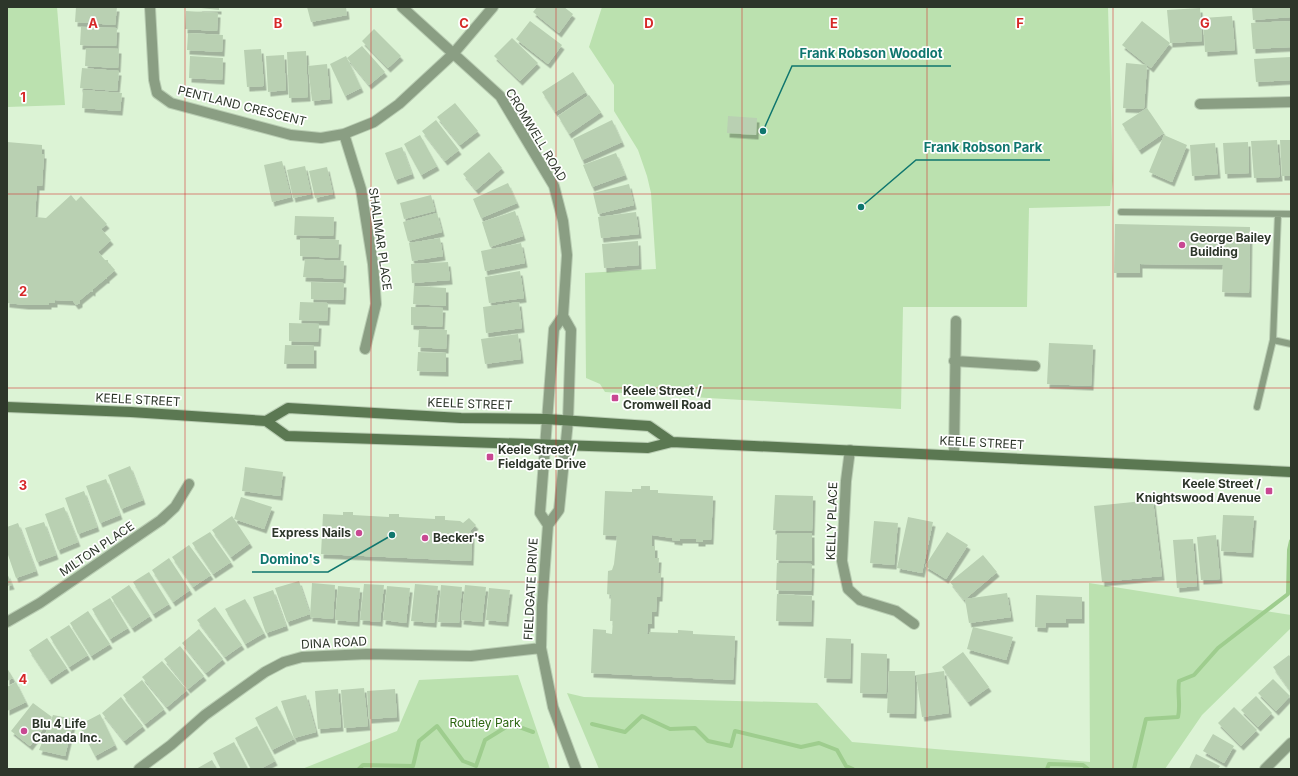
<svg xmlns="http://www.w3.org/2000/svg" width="1298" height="776" viewBox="0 0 1298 776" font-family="Inter,sans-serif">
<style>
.green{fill:#bbe1af}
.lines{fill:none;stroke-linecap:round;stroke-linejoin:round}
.stream{stroke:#9ecd8e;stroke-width:4}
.building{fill:#b9d0b2;filter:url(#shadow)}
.lane-casing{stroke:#b9cdb3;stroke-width:8}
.street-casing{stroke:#b9cdb3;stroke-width:12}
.secondary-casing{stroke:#b9cdb3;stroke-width:12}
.lane{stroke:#8a9e83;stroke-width:6}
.street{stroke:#8a9e83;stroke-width:10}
.secondary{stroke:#5b7852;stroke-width:10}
.grid{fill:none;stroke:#d62828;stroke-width:1;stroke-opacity:0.55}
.poi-dot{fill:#c84892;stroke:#fff;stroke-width:1.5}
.labels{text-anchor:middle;stroke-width:3.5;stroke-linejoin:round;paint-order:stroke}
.street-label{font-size:12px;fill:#2d362a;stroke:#fff}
.poi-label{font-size:12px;font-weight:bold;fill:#2d362a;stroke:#fff;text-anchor:start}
.park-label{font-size:12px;fill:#2c6611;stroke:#fff}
.grid-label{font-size:13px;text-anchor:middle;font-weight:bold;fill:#d62828;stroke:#fff;stroke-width:3.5;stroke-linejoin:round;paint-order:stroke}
.leader{fill:none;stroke:#0f766e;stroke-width:1.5}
.callout-dot{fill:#0f766e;stroke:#fff;stroke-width:1.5}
.callout-label{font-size:13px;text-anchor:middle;font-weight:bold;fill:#0f766e;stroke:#fff;stroke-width:3.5;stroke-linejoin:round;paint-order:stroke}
</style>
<defs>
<filter id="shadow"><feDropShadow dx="2.5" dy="4.5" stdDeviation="0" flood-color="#0004"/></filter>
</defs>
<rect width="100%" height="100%" fill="#dcf3d5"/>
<path class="green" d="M7 7H57L65 105 7 107Z
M602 7H1108L1113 181 1110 206 1029 208 1027 307H903L901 409 605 392 600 384 586 378 585 273 656 269 651 193 647 176 638 150 614 111V85L589 47Z
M1089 583 1291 615V628L1202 715 1165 769H599L567 693 584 697 817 703 852 742 1090 762Z
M518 675 550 769H302L397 731 419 680Z"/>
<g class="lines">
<path class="stream" d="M592 724 625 732 642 716 670 729 695 728 708 741 731 746 735 731 801 747 819 743 837 750 846 766 853 769
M359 769 363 765 413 766 419 741 437 726 463 761 476 766 485 740 511 724 533 732
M1047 769 1049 764 1083 765 1088 769
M1134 769 1146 719 1178 717C1181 705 1177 693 1179 681L1194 675 1218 648 1288 594 1289 550 1291 541"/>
</g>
<path class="building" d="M76 7H117L115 25 75 22Z
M192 7H219V10Z
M307 7H346L347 15 311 22Z
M537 7H564L573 14 559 33 533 12Z
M1252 7H1291V17L1253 20Z
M1200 8 1202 41 1170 43 1167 10Z
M186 11 218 13 217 31 185 29Z
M1232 16 1235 50 1205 52 1203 18Z
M530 21 562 45 548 64 516 39Z
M1142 21 1170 43 1151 68 1122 45Z
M1291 21V47L1253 49 1251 23Z
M81 27 117 28 116 46 80 45Z
M374 29 401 56 388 68 362 41Z
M188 33 223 35 222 52 187 50Z
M512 38 538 63 520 81 494 56Z
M362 46 385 72 369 85 347 58Z
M86 48 119 49 118 68 85 66Z
M261 49 264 86 247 87 244 50Z
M306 51 308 97 289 98 287 52Z
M284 55 286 90 268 92 266 56Z
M190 56 223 58 222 80 189 78Z
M346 56 361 88 345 96 330 64Z
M1291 57V80L1256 82 1254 59Z
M1126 63 1147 65 1144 109 1123 108Z
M327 64 330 99 312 101 308 66Z
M82 68 119 71 117 91 80 88Z
M573 72 586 92 555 112 542 92Z
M83 90 122 93 120 111 82 108Z
M589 95 601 112 569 134 558 116Z
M455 103 478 131 460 145 437 117Z
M1147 108 1164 133 1139 150 1122 124Z
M728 116 757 118 756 135 727 133Z
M436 120 459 150 445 161 422 131Z
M612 120 622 142 582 160 573 139Z
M420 135 437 166 421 175 404 144Z
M1164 135 1187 145 1172 182 1149 172Z
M1277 140 1280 177 1254 178 1251 141Z
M1280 140H1291V176H1282Z
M7 142 42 145V154H44L42 186H37L35 217 46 218 71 195 76 201 81 196 107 224 101 229 111 240 98 252 105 260H108V262L115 270 107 277V279H105L93 289V292L91 291 80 300V303L76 305 73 301 55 300V303H49V305H26L7 303Z
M1248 142 1249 173 1225 174 1223 143Z
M1215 143 1218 174 1192 176 1190 145Z
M402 147 412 174 395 180 385 153Z
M489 152 502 168 476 190 463 174Z
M616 153 625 175 592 187 583 165Z
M282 161 291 197 272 202 264 165Z
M305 166 311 194 293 198 287 170Z
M327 167 333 194 315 198 309 171Z
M508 183 517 203 481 218 473 199Z
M629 184 634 205 598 214 593 193Z
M431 195 435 211 404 219 400 203Z
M515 211 523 236 490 247 482 222Z
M636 212 639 234 601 238 598 217Z
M437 213 442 232 408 241 403 222Z
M295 216 334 217 333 236 294 235Z
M1115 224 1250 227 1249 293 1222 292 1223 265 1140 264V273H1114Z
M300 238 339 240 338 258 300 256Z
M440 238 443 256 412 261 409 243Z
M638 241 639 265 604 268 602 244Z
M521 243 525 263 485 271 481 251Z
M305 259 344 261 343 279 303 277Z
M448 262 450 280 412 283 411 264Z
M520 271 524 298 489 303 485 277Z
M311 282 344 283 343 300 311 299Z
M414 286 446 288V306L413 304Z
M300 302 328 303 327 321 299 320Z
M519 302 522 328 486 333 483 307Z
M411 307 443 308 442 327 411 325Z
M289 323 319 324 318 342 289 341Z
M419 329 447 330 446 349 418 347Z
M518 334 521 359 485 364 481 339Z
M1049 343 1093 345 1091 386 1047 384Z
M285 345 314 346V364H284Z
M418 352 446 353V372L417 371Z
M130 466 143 500 121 509 108 475Z
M245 467 283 472 280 496 242 491Z
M106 479 120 515 100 523 86 486Z
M641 486H650V490H658V493L713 496 711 540H703V542H696V539H680V541L672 540V538L652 535V546H655V558H659L658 573H661L660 597H657L656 612H652V624H648L647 634H649V632L678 633V630L693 631V634L735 636 733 680 591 673 593 629 606 630V633L612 634 613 621H610L611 595 607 594 608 571 612 570 614 564 617 536 603 535 605 491 632 492V489H641Z
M84 491 97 527 78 534 65 498Z
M775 495 813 496 812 531 773 530Z
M241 497 272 507 264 529 234 519Z
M1153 500 1162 576 1102 582 1094 506Z
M64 507 78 542 58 550 45 514Z
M343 512H353V515L389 517V514H399V517L435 519V516H445V520L460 521 463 523 469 518 476 525 470 531 472 534 471 561 321 554 323 514 343 515Z
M1223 515 1254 516 1251 553 1221 551Z
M232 516 250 543 231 557 212 530Z
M908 517 933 522 922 573 897 568Z
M874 521 898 523 894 565 870 563Z
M44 522 56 555 37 562 25 528Z
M18 523 36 571 16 578 7 552V527Z
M210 532 231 562 213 574 192 543Z
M947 532 968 545 946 579 925 566Z
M777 533H812V561L776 560Z
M1216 535 1220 579 1201 580 1197 537Z
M1193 539 1197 586 1177 588 1173 540Z
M189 545 211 575 193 587 172 557Z
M983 555 997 572 964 600 950 582Z
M169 558 190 590 173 602 152 570Z
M777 563 812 564 811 591 776 590Z
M149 572 169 604 153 614 133 582Z
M7 573 12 585 7 586Z
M299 581 310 614 287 622 275 588Z
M312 583 335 585 333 619 310 617Z
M364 584 384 585 380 622 360 620Z
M415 584 438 586 434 623 411 621Z
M129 585 150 616 132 628 111 597Z
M441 585 462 587 459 623 438 622Z
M465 585 486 587 482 622 461 620Z
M338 586 360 588 357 622 335 620Z
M387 586 410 588 406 623 383 620Z
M489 588 510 590 506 622 486 620Z
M273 590 286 626 266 633 253 597Z
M1007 593 1011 617 969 623 965 599Z
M777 594 812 596 811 622 776 621Z
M1036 595 1082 597V619H1066V623H1046L1045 628 1035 627Z
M110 598 128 628 110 639 92 609Z
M245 599 264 633 245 644 225 609Z
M215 607 242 645 225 657 197 620Z
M88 611 110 644 91 656 70 623Z
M69 625 88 655 69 667 50 637Z
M973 627 1013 637 1006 660 967 649Z
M199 629 223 659 206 673 182 643Z
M47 638 67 668 49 680 29 650Z
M826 638 851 639 850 679 824 678Z
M180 646 204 676 188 689 164 659Z
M963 652 989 687 968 702 942 667Z
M861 653 887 654 886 694 860 693Z
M1289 655 1291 658V692L1273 667Z
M162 661 187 690 167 707 142 677Z
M7 668 13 678 7 681Z
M889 671H915L914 714 887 713Z
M944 671 949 713 922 717 916 675Z
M1273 679 1290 696 1276 711 1258 693Z
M142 680 164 709 145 724 123 695Z
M16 682 26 702 7 711V687Z
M364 688 368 726 344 728 341 690Z
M338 689 341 727 318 729 315 691Z
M395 689 397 717 369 719 367 691Z
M306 695 316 732 294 738 281 701Z
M1256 696 1272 713 1258 727 1241 710Z
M121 697 143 726 124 741 102 713Z
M33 703 52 717 30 746 11 731Z
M277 706 294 739 272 750 255 718Z
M1234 707 1257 730 1241 746 1218 723Z
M100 714 115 745 95 756 79 725Z
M53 715 74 719 65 756 39 750Z
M257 726 275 761 260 769H251L235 738Z
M1213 734 1234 746 1224 763 1203 751Z
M234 742 248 769H221L213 753Z
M1196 754 1220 766 1218 769H1189Z
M212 760 217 769H196Z"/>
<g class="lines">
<defs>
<path id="lane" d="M1121 212 1291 214
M1278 214 1273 340 1291 344
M1257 407 1273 340"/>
<path id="street" d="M150 7 154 80 157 93 171 103 291 135 321 138 344 134 374 122 399 104 453 54 493 7
M402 7 500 96 554 186 563 221 567 255 563 316 571 330 568 421 559 510 548 525 542 605 541 648 553 707 576 769
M1200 104 1291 102
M344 134 361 189 373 264 376 304 365 349
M954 361 1035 366
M850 450 846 481 842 561 848 589 860 600 896 611 914 624
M954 455 956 321
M548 525 540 513 554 329 563 316
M7 622 40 603 161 520 175 507 189 484
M139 769 171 745 205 715 265 672 284 662 302 657 367 654 471 656 541 648
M1265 769 1291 743"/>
<path id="secondary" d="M7 407 131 412 266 421 287 436 648 448 672 442 1291 472
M266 421 288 408 461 418 546 419 649 426 672 442"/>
</defs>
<use href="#lane" class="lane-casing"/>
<use href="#street" class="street-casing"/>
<use href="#secondary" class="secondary-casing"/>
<use href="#lane" class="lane"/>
<use href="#street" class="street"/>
<use href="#secondary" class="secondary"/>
</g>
<path class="grid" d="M185 7V769M371 7V769M556 7V769M742 7V769M927 7V769M1113 7V769M7 194H1291M7 388H1291M7 582H1291"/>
<g class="poi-dot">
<circle cx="1182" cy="245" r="4"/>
<rect x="611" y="394" width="8" height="8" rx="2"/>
<rect x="486" y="453" width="8" height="8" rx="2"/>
<rect x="1265" y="487" width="8" height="8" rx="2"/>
<circle cx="359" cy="533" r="4"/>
<circle cx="425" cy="538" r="4"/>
<circle cx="24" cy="731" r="4"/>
</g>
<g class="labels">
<g class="street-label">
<text transform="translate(242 106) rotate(14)" y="4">PENTLAND CRESCENT</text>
<text transform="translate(536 135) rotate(59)" y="4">CROMWELL ROAD</text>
<text transform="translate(380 239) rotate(82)" y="4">SHALIMAR PLACE</text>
<text transform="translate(138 400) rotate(3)" y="4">KEELE STREET</text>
<text transform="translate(470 404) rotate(2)" y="4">KEELE STREET</text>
<text transform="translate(982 443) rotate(3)" y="4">KEELE STREET</text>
<text transform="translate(832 521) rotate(-88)" y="4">KELLY PLACE</text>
<text transform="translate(97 549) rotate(-34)" y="4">MILTON PLACE</text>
<text transform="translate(531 589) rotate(-87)" y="4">FIELDGATE DRIVE</text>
<text transform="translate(334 643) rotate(-3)" y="4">DINA ROAD</text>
</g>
<g class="poi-label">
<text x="1190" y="242">George Bailey<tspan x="1190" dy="14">Building</tspan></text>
<text x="623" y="395">Keele Street /<tspan x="623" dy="14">Cromwell Road</tspan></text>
<text x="498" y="454">Keele Street /<tspan x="498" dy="14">Fieldgate Drive</tspan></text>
<text x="1261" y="488" text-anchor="end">Keele Street /<tspan x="1261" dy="14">Knightswood Avenue</tspan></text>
<text x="351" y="537" text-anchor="end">Express Nails</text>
<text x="433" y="542">Becker's</text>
<text x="32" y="728">Blu 4 Life<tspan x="32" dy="14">Canada Inc.</tspan></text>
</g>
<g class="park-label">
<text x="485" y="727">Routley Park</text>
</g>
</g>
<g class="grid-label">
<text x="93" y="28">A</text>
<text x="278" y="28">B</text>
<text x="464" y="28">C</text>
<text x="649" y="28">D</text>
<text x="834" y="28">E</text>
<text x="1020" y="28">F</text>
<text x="1205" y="28">G</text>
<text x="23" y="102">1</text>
<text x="23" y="296">2</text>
<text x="23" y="490">3</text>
<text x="23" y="684">4</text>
</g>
<path class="leader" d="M763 131L792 66H951M861 207L916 160H1050M392 535L328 572H252"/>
<g class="callout-dot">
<circle cx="763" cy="131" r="4"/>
<circle cx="861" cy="207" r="4"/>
<circle cx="392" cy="535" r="4"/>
</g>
<g class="callout-label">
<text x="871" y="58">Frank Robson Woodlot</text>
<text x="983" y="152">Frank Robson Park</text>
<text x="290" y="564">Domino's</text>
</g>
<rect width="1298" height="776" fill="none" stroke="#2d362a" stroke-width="16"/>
</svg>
